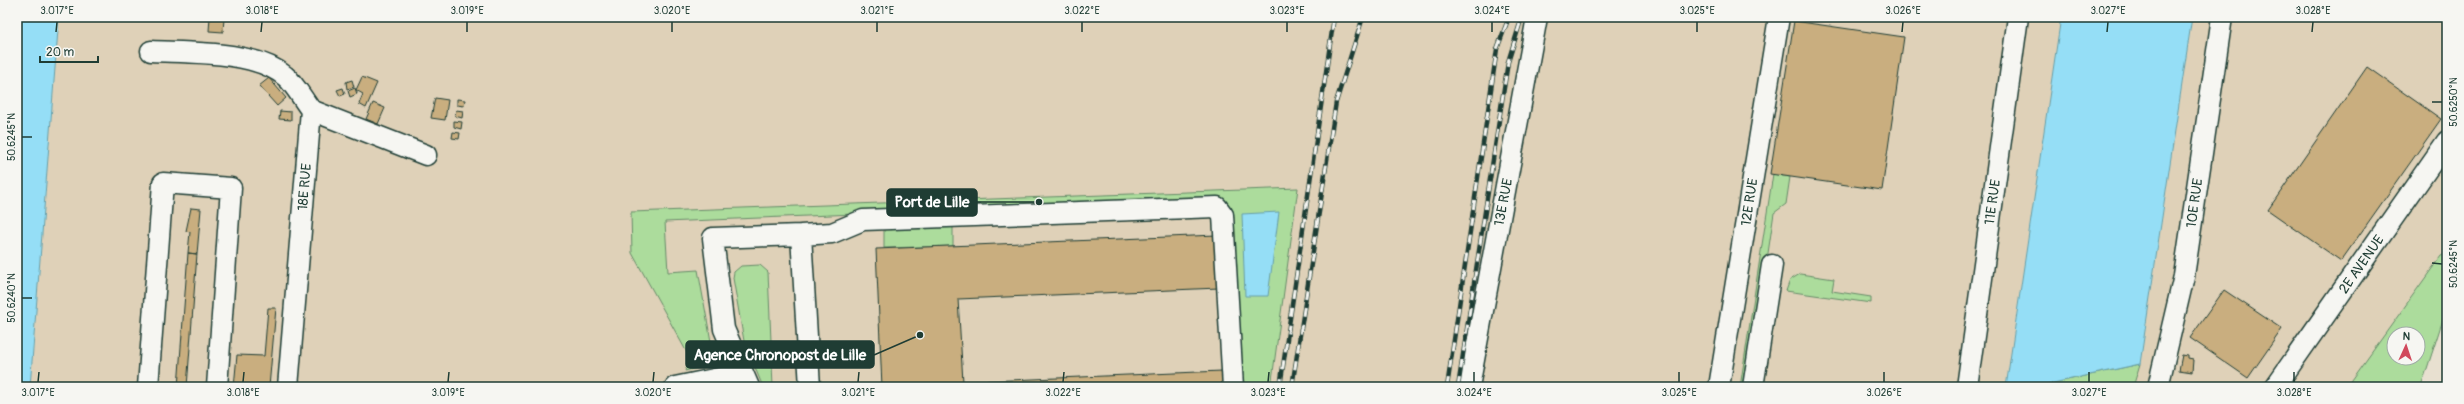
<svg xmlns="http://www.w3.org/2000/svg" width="2464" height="404" viewBox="0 0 2464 404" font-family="Pangolin,sans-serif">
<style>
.built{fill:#dfd1b8;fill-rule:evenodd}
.green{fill:#acdc9c;stroke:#668c68;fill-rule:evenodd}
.water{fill:#95def6;stroke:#669ea8}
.building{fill:#c9ae7f;stroke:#1f3d34}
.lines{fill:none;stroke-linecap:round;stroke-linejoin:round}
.minor-casing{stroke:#1f3d34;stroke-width:23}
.minor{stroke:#f6f6f2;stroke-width:20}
.rail-casing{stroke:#1f3d34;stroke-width:4.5}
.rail{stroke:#f6f6f2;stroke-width:3;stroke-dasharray:9;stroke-linecap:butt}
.ticks{fill:none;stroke:#1f3d34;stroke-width:1.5}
.labels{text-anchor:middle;stroke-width:3;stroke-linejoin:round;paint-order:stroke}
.street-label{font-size:14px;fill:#1f3d34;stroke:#f6f6f2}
.leader{fill:none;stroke:#1f3d34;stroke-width:1.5}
.callout-dot{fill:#1f3d34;stroke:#f6f6f2;stroke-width:1.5}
.callout{fill:#1f3d34;stroke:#1f3d34;stroke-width:1.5}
.callout-label{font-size:15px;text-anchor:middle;font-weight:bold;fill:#fff}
.neatline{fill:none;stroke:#1f3d34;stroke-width:1.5}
.ticks-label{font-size:10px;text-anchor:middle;fill:#1f3d34}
</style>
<rect width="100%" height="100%" fill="#e8e0d0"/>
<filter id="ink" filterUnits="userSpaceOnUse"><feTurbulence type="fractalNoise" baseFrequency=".025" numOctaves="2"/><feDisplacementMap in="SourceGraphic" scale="8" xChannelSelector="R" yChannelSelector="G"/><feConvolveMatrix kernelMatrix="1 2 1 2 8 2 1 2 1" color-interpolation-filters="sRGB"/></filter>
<g filter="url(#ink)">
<path class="built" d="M59 17H2061L2006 387H30Z
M2192 17H2447V307L2421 387H2035L2140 364ZM2394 334H2418V358H2394Z"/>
<path class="green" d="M1773 174 1790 177 1786 204 1774 213 1748 387H1740Z
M1298 188 1271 387H1240L1211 199 665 222 668 272 698 270 714 358 711 365 685 371 690 358 632 253 631 212Z
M953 225V246L884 248V228Z
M2447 253V307L2421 387H2347L2441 256ZM2394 334H2418V358H2394Z
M760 265 768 272 773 387H763L744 341 733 278 734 272 741 266Z
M1800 274 1834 279 1832 291 1871 297V303L1786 291 1790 280Z
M2140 364 2133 387H2035Z"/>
<path class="water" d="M17 17H59L30 387H17Z
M2061 17H2192L2140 364 2035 387H2006Z
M1279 212 1268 296H1245L1242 214Z"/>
<path class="building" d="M210 17 224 18 223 32 209 31Z
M1794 21 1904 37 1882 190 1770 174Z
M2367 67 2441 119 2341 261 2268 210Z
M362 77 377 83 366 108 359 104 363 94 356 90Z
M269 78 286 98 277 106 259 86Z
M352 80 354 87 347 89 346 82Z
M343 88 345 94 340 96 337 90Z
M355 88 357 94 350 97 348 91Z
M435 98 448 100 445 120 431 118Z
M457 99 465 100 464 106 457 105Z
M373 103 385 108 378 124 366 119Z
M456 110 463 111 462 118 455 116Z
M280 111 291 112V120L279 119Z
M454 121 462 122 461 129 454 127Z
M453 132 460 133 459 139 452 138Z
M191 208 201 209 197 254 188 253 190 232 186 231Z
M1217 235 1219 288 958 299 963 382 1222 371 1223 387H882L876 249Z
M188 253 197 254 187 387H178Z
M2224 290 2282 329 2248 378 2190 338Z
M268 308H276L269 387H234L237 355 264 356Z
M2182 355 2188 356V359L2193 360 2192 372 2179 370Z"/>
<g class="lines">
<defs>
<path id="minor" d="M151 51C189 53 254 50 285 76 295 84 303 100 311 110
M801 235 832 233 863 220 1217 207 1223 215 1233 387
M148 387 163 183 231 188 217 387
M288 387 311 110 426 155
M675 387 743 373
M749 387 724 329 713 238 801 235 810 387
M1469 387 1537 17
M1719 387 1779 17
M1753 387 1772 265
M1967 387 2018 17
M2158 387 2184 276 2222 17
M2275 387 2447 141"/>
</defs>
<use href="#minor" class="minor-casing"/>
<use href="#minor" class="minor"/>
<defs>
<path id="rail" d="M1280 387 1334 17
M1292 387 1336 102 1363 17
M1447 387 1497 49 1509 17
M1458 387 1508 62 1522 17"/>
</defs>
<use href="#rail" class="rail-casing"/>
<use href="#rail" class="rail"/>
</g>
</g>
<path class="ticks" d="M56 32 57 22M261 32 262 22M467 32V22M672 32V22M877 32V22M1082 32V22M1287 32V22M1492 32V22M1697 32V22M1902 32 1903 22M2107 32 2108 22M2312 32 2313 22M2432 102H2442M22 137H32M2432 263 2442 264M22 298H32M38 382 39 372M243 382 244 372M448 382 449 372M653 382 654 372M858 382 859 372M1063 382 1064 372M1268 382 1269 372M1474 382V372M1679 382V372M1884 382V372M2089 382V372M2294 382V372"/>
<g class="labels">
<g class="street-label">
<text transform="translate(304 187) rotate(-85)" y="5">18E RUE</text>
<text transform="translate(1503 202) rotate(-79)" y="5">13E RUE</text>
<text transform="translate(1749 202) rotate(-81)" y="5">12E RUE</text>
<text transform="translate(1992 202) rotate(-82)" y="5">11E RUE</text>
<text transform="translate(2194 203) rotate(-82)" y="5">10E RUE</text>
<text transform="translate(2361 264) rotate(-55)" y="5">2E AVENUE</text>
</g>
</g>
<path class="leader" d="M1039 202L977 202M920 335L874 355"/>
<g class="callout-dot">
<circle cx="1039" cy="202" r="4"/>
<circle cx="920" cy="335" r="4"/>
</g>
<g class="callout">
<rect x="887" y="189" width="90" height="27" rx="4"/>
<rect x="686" y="341" width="188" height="27" rx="4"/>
</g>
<g class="callout-label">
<text x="932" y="207">Port de Lille</text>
<text x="780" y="360">Agence Chronopost de Lille</text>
</g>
<rect width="2464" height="404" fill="none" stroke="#f6f6f2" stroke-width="44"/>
<g transform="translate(2406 346) rotate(3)"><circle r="19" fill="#f6f6f2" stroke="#a0aca6"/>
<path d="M0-3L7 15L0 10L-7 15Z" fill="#d1495b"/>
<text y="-6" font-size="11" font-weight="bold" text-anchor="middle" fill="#1f3d34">N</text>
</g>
<path d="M40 56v6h58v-6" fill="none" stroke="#1f3d34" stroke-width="2"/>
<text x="46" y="56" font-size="12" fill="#1f3d34" stroke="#f6f6f2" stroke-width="3" paint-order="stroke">20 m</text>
<rect x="22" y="22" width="2420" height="360" class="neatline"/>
<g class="ticks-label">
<text x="57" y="14">3.017°E</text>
<text x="262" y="14">3.018°E</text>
<text x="467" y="14">3.019°E</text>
<text x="672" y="14">3.020°E</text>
<text x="877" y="14">3.021°E</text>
<text x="1082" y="14">3.022°E</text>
<text x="1287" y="14">3.023°E</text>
<text x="1492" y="14">3.024°E</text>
<text x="1697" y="14">3.025°E</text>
<text x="1903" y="14">3.026°E</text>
<text x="2108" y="14">3.027°E</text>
<text x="2313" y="14">3.028°E</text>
<text transform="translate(2453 102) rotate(-90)" y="4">50.6250°N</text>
<text transform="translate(11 137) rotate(-90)" y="4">50.6245°N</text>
<text transform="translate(2453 264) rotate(-90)" y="4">50.6245°N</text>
<text transform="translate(11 298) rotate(-90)" y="4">50.6240°N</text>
<text x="38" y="396">3.017°E</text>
<text x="243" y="396">3.018°E</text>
<text x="448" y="396">3.019°E</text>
<text x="653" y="396">3.020°E</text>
<text x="858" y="396">3.021°E</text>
<text x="1063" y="396">3.022°E</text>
<text x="1268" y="396">3.023°E</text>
<text x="1474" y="396">3.024°E</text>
<text x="1679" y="396">3.025°E</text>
<text x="1884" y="396">3.026°E</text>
<text x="2089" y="396">3.027°E</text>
<text x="2294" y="396">3.028°E</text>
</g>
</svg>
